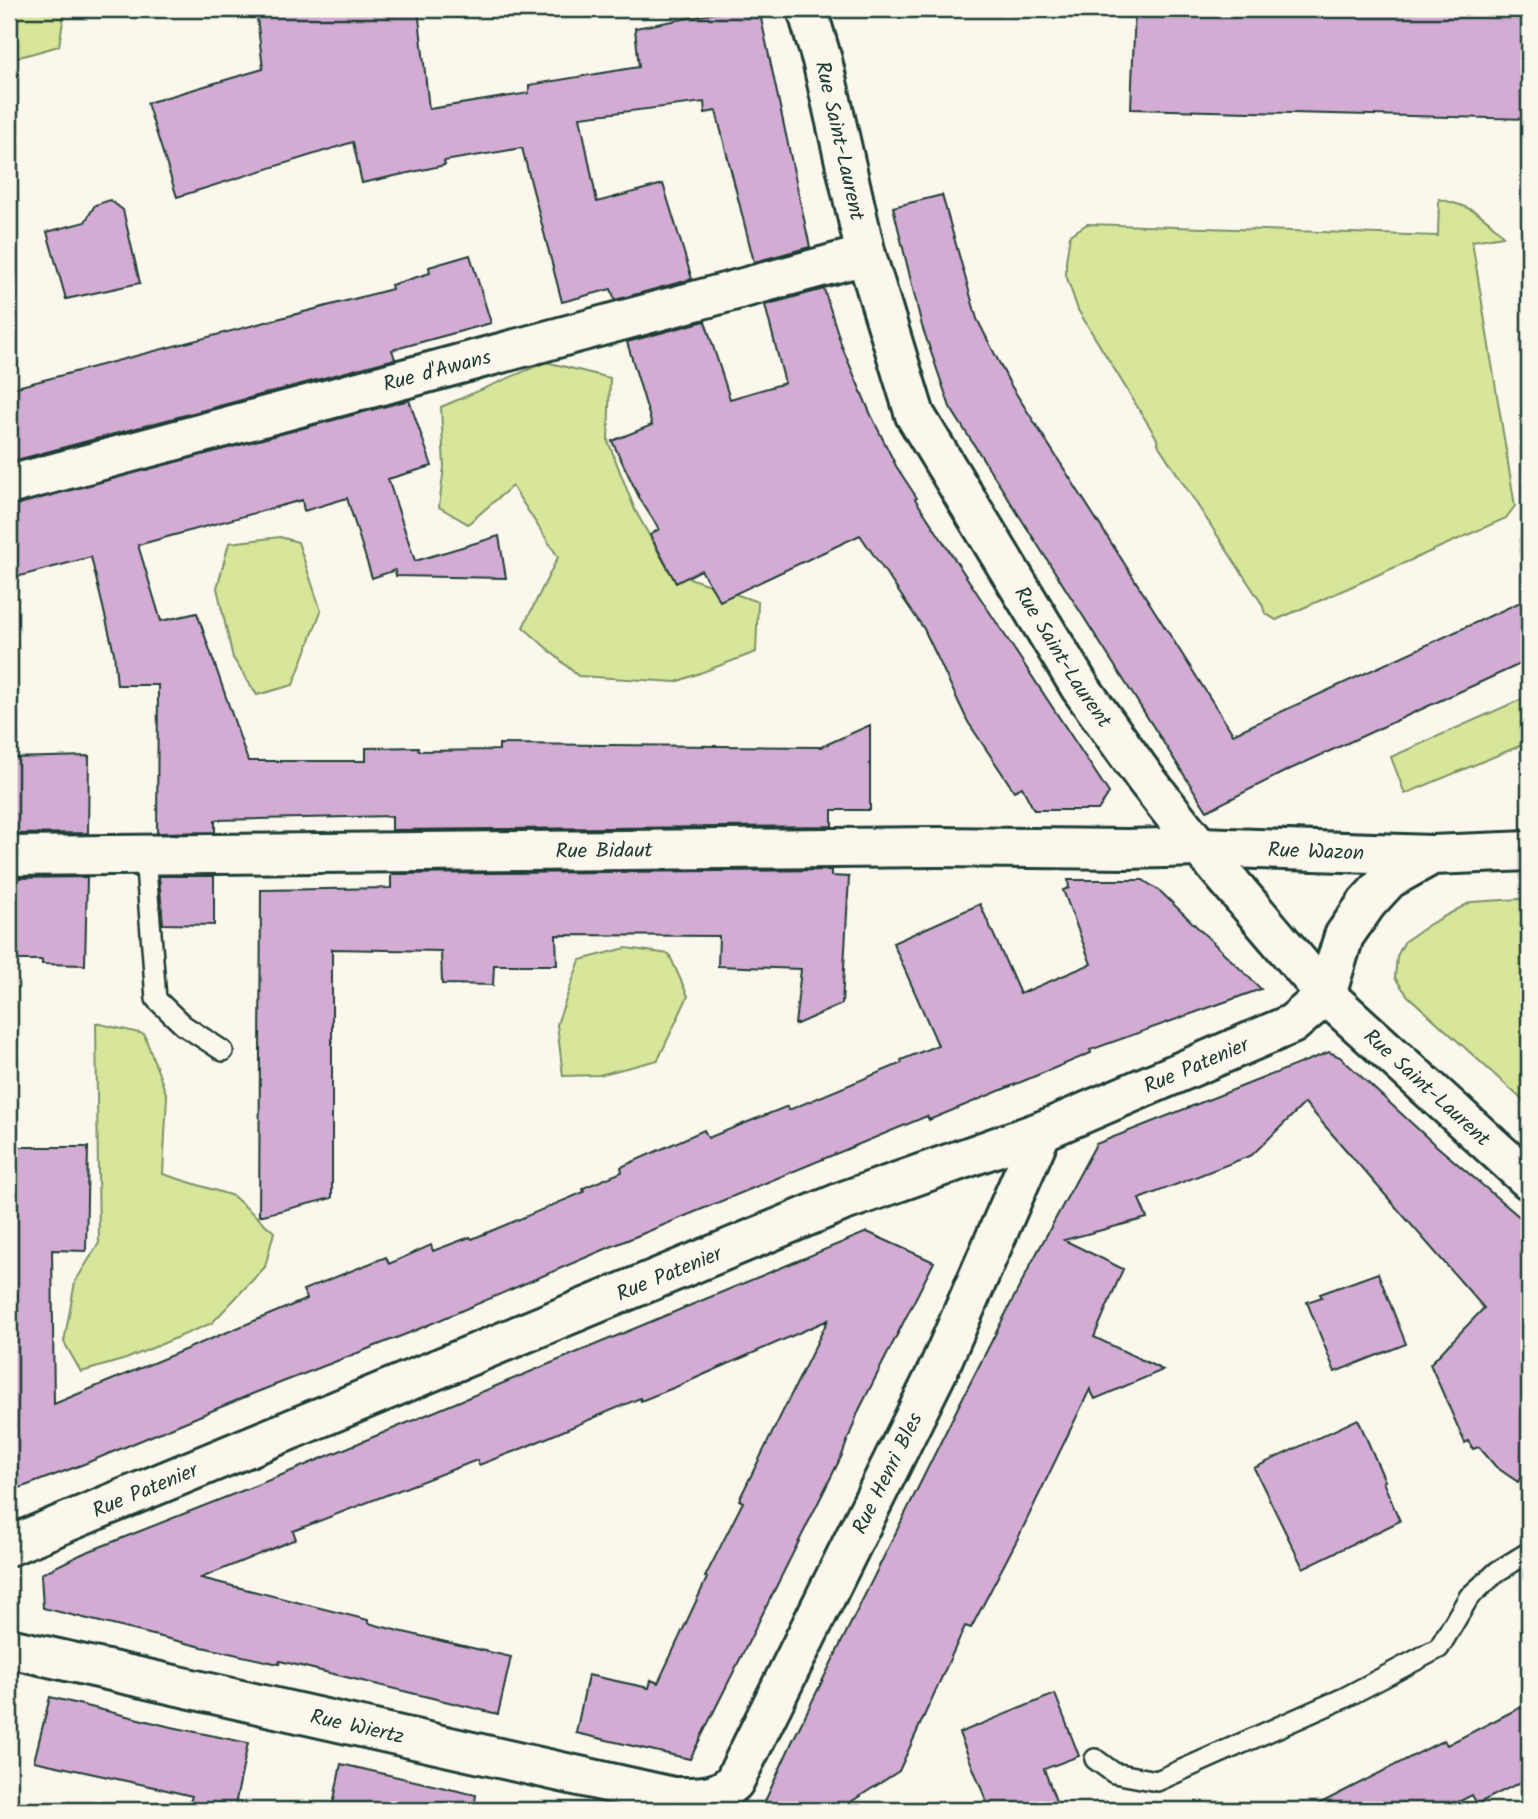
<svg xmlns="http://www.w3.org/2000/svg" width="1538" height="1819" viewBox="0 0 1538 1819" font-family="Kalam,sans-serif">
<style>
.green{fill:#d7e69a;stroke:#7b9267;stroke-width:2}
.building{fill:#d3acd4;stroke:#1f3d34;stroke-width:2}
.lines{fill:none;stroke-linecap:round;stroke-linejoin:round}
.service-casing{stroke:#1f3d34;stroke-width:24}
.minor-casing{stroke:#1f3d34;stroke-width:44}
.tertiary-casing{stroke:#1f3d34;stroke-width:44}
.service{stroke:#fbf7ec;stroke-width:19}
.minor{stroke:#fbf7ec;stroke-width:38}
.tertiary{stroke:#fbf7ec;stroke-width:38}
.labels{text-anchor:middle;stroke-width:6;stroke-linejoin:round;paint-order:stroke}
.street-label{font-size:21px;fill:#1f3d34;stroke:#fbf7ec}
</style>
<rect width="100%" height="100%" fill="#fbf7ec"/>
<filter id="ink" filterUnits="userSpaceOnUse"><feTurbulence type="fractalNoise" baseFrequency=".0143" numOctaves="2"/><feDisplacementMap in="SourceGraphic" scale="14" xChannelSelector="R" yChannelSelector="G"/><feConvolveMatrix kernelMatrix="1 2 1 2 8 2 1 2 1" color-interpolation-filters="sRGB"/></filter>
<g filter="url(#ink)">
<path class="green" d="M9 9H65L59 46 9 60Z
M1439 199C1468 206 1484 213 1503 236L1472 241 1515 506 1506 518 1276 620 1265 613 1262 604 1159 446 1156 437 1078 310 1066 275V261L1070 235 1087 224 1438 236Z
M546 362 610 378 608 441 635 510 669 571 758 602 756 652 676 682 578 676 523 627 558 557 512 486 468 524 439 507 444 467 441 407Z
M280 537 298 542 321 611 293 685 257 695 233 658 217 588 229 543Z
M1524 698 1529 708V742L1405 794 1391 757Z
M1520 899 1529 901V1106L1408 996 1395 978 1397 956 1405 941 1430 924 1471 902Z
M626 948 669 954 688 996 658 1060 599 1075 563 1076 557 1024 580 960Z
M96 1023 144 1034 167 1096 163 1174 233 1196 274 1232 265 1267 212 1323 126 1359 81 1372 64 1342 75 1282 99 1243Z"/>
<path class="building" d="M256 9H418L429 109 529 93V85L639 67 635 28 738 9H759L810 247 754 262 716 111 705 113 704 102 580 117 597 202 663 184 692 279 615 300 611 289 562 302 522 148 444 161 445 165 362 183 353 142 177 197 147 103 263 69Z
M1135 9H1373L1529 13V119L1131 109Z
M942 195 977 319 1010 384 1233 734 1529 598V660L1284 772 1207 811 950 407 922 326 893 207Z
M110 200 123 210 140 283 66 299 47 232 85 222 95 205Z
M470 255 491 323 392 350 395 359 9 462V389L392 289 391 285 430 273 429 267Z
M824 289 842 347 871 415 896 466 917 498 915 499 1109 793 1098 810H1034L1022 787 1014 791 968 722 924 629 860 535 720 601 701 570 676 583 650 535 659 529 640 499 612 441 652 425 627 342 705 321 730 399 785 383 765 305Z
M409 400 432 466 388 479 415 561 499 536 506 578 396 576 395 570 372 578 347 498 304 511 302 500 138 545 161 621 197 613 248 761H366V748L418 747 419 751 499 750V744L821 747 870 725V810H832V826L392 830V816L215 820V832L157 833 158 685H117L114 653 91 557 9 579V506Z
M89 756 88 833 9 834V758Z
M831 870V876L849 877 842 1004 795 1025 801 969 718 966 719 936 556 935 557 965H494L493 985 442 984 441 951 332 949V1198L259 1216 261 890 391 888V874Z
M159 876H214V925L163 924Z
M87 877 85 965 42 964V960H9V878Z
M1068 880H1143L1161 892 1261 989 1090 1050 1091 1053 929 1120 927 1116 608 1248 414 1331 257 1392 84 1464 9 1492V1147H88L86 1251 52 1250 54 1404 307 1299 303 1290 386 1257 389 1264 431 1245 433 1251 470 1237 472 1239 584 1192 583 1188 622 1172 621 1167 704 1130 708 1138 788 1106 789 1110 902 1063 901 1060 938 1045 893 943 980 904 1020 994 1091 964 1063 890 1069 888Z
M1329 1052 1340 1057 1432 1142 1529 1225V1461L1518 1482 1496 1467 1479 1447 1473 1449 1468 1441 1465 1443 1430 1364 1484 1308 1305 1103 1252 1155 1139 1199 1147 1218 1064 1240 1123 1269 1094 1337 1163 1370 1095 1399 1090 1389 1019 1536 971 1628 965 1626 899 1771 838 1810H761L793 1740 956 1411 1032 1262 1096 1144Z
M867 1232 934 1262 859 1410 842 1455 690 1759 576 1733 588 1675 649 1688 651 1680 658 1683 707 1578 705 1577 743 1502 739 1500 828 1320 678 1386 641 1401 640 1398 523 1448 479 1465 477 1460 293 1531 296 1539 201 1578 368 1620V1623L399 1631 511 1657 498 1714 280 1661 279 1664 202 1647 43 1608 41 1574 82 1554 272 1479Z
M1378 1273 1406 1344 1335 1372 1307 1302 1322 1297 1320 1294Z
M1358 1419 1385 1481 1383 1482 1400 1521 1303 1568 1254 1468Z
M1055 1694 1079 1756 1044 1769 1056 1801 1031 1810H990L959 1733Z
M50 1697 167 1726 248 1743 234 1810 190 1802 192 1796 154 1787 34 1761Z
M1529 1703V1778L1477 1804 1472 1795 1442 1810H1307L1444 1740 1447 1745Z
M341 1764 476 1795 474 1810H332Z"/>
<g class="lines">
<defs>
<path id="service" d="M145 855 156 999 183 1025 223 1051
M1095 1759 1114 1773 1157 1781 1344 1698 1439 1648 1469 1597 1498 1571 1529 1552"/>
<g id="minor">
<path id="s1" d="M807 9 822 60 866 255 915 415 1080 687 1145 778 1188 833 1326 995 1529 1180"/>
<path id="s2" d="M9 485 866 255"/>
<path id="s3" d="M9 856 937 847 1127 849 1200 847"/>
<path d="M1326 995 1344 936 1367 903 1389 879 1432 855 1529 851"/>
<path id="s4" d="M9 1546 844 1201 1042 1131 1292 1024 1326 995"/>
<path id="s5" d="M9 1648 673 1797C695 1797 717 1799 734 1782L938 1370 1042 1131"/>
</g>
<g id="tertiary">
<path id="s6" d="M1200 847 1432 855"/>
</g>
</defs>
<use href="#service" class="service-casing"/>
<use href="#minor" class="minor-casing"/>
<use href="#tertiary" class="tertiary-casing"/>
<use href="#service" class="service"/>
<use href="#minor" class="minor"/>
<use href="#tertiary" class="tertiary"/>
</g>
</g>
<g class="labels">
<g class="street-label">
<text dy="7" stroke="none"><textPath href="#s1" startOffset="136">Rue Saint-Laurent</textPath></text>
<text dy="7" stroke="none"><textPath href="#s2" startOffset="443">Rue d'Awans</textPath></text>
<text dy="7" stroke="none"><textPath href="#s1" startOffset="704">Rue Saint-Laurent</textPath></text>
<text dy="7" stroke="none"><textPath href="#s3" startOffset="595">Rue Bidaut</textPath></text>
<text dy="7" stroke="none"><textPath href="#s6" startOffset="116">Rue Wazon</textPath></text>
<text dy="7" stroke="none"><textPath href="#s4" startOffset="1281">Rue Patenier</textPath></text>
<text dy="7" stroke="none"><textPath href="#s1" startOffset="1270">Rue Saint-Laurent</textPath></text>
<text dy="7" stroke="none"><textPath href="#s4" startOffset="714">Rue Patenier</textPath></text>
<text dy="7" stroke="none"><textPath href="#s5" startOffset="1090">Rue Henri Bles</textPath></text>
<text dy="7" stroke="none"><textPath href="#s4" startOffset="147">Rue Patenier</textPath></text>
<text dy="7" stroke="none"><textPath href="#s5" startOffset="357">Rue Wiertz</textPath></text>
</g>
</g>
<rect width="1538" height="1819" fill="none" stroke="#fbf7ec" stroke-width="35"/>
<rect x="18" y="18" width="1503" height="1784" fill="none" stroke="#1f3d34" stroke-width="2.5" filter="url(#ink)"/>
</svg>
